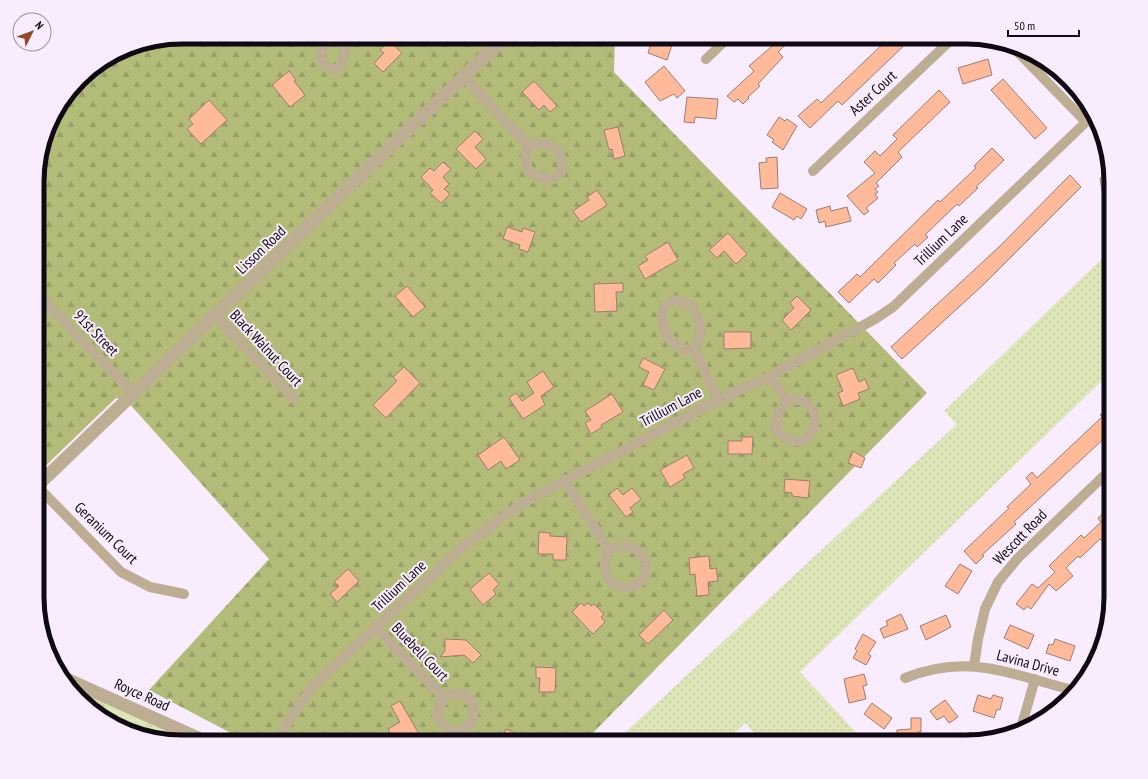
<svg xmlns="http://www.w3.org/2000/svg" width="1148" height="779" viewBox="0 0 1148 779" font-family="'PT Sans Narrow',sans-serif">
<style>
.grass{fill:url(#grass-dots)}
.forest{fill:url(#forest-firs)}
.park{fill:url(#park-tufts)}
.building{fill:#ffba9a;stroke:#9e7d6e}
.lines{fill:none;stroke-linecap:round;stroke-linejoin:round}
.minor{stroke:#bdad92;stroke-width:10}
.tertiary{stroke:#bdad92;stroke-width:13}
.labels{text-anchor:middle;stroke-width:4;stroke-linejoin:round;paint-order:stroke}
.street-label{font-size:15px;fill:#0f0913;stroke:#f8ecfe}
.rim{fill:none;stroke:#0f0913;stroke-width:5}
</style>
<defs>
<pattern id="grass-dots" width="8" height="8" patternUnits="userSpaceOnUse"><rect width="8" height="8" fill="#dee6b8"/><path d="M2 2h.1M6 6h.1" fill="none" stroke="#bdc49d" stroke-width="1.8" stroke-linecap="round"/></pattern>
<pattern id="forest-firs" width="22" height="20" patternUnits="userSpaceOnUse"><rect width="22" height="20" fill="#b2bc78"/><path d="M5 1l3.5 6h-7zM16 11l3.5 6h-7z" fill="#98a067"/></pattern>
<pattern id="park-tufts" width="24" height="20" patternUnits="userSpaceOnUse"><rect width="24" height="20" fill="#dee6b8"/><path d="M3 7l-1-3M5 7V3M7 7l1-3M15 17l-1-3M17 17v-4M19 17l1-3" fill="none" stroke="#bdc49d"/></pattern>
</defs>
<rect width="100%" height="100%" fill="#f8ecfe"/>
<path class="grass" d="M1111 250V372L800 672 865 742H763L745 723 725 742H615L957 424 944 411Z"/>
<path class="forest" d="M182 37H615L614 72 927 393 584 742H248L149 690 269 559 126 400 116 398 38 473V163L52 118 86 73 127 48Z"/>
<path class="park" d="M62 676 201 742H182L136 734 101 717Z"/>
<path class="building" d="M653 37H672L670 45H672L667 60 648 53Z
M774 37H794L778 52 783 57 758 84 760 86 748 97 749 98 743 104 738 99 734 102 727 96 754 71 749 66 778 41Z
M890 37H913L842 105 838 101 810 128 798 116 817 99 821 103Z
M389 41 402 53 383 72 374 63 384 53 380 50Z
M988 59 992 75 963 84 958 68Z
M664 66 685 91 677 98 674 94 660 101 645 82Z
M289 71 296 80 294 81 305 95 290 107 272 85Z
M1003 79 1047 128 1035 139 991 90Z
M534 81 557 106 550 112 544 105 539 110 522 92Z
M939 90 950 102 898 152 902 157 876 183 879 186 875 189 878 192 875 194 878 198 866 208 869 211 864 215 847 196 875 173 864 162 875 151 880 156 897 139 893 135Z
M687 97 718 99 716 119 695 117 694 123 684 122Z
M209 100 227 120 201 144 187 129 193 124 189 119Z
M779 117 785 121 787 119 797 126 783 150 772 142 774 140 767 135Z
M618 127 625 156 614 159 612 149 609 150 604 130Z
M475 131 483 139 475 147 486 159 476 169 456 149Z
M992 148 1004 160 976 187 978 188 959 206 957 204 925 235 928 237 917 247 915 244 894 263 896 265 878 283 874 279 849 303 838 292 857 274 860 277 938 200 940 202 976 168 974 166Z
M777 157 778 188 761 189 759 163 767 162 766 158Z
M443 162 451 169 443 177 449 184 444 189 450 194 441 203 430 193 433 190 421 177 430 168 434 171Z
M1070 175 1081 187 983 285 902 359 891 347 1000 246Z
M1111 177V190L1102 191 1100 178Z
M597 190 607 205 581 222 573 211 589 200 587 197Z
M780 193 807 209 801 219 797 216 794 220 772 207Z
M830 206 831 211 847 207 851 221 826 227 825 221 819 223 816 210Z
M507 227 522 232 523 228 535 232 528 252 519 249 520 245 503 239Z
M728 233 747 254 736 264 724 251 717 258 709 250Z
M668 242 678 260 645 279 638 266 648 260 645 256Z
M623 283V292H616L617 311 595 312 594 284Z
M407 286 425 307 413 317 395 296Z
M797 296 811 310 791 330 782 320 794 308 790 303Z
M724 332H751V348L724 349Z
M643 358 665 369 654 390 643 385 649 372 639 367Z
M404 367 420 383 386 418 373 405 397 381 393 377Z
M853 368 859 382 865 379 869 389 858 393 860 399 843 406 838 393 843 391 836 375Z
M543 371 554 387 541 396 545 405 523 419 509 398 516 393 522 401 534 393 527 382Z
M612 394 623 412 601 425 602 427 591 434 585 423 591 420 585 411Z
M1111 405V432L1014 522 1016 524 982 555 984 556 976 564 964 551 1009 508 1007 507 1031 484 1026 478 1032 472 1037 478 1102 417 1100 415Z
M504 437 520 460 506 469 501 461 488 470 478 455Z
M742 437H753L752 454H728V441H742Z
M853 451 865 458 861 468 848 463Z
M687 455 694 468 683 474 685 478 670 487 660 470Z
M785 479 810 481 808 498 792 496V493L784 492Z
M617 488 623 495 632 488 641 499 630 508 633 512 626 517 609 495Z
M1105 512 1111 518V532L1102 541 1100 539 1080 558 1078 556 1066 568 1073 576 1056 591 1049 584 1031 609 1027 606 1024 610 1016 604 1032 584 1038 588 1055 572 1049 566 1081 535 1084 538 1101 522 1098 518Z
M539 532 550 533V536L567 537 566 560H553V554H538Z
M709 556 710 569 716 568 718 581 708 582 709 595 697 596 695 574 690 575 689 558Z
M960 564 972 571 958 594 945 586Z
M348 569 359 581 337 602 330 594 339 586 334 582Z
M489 573 499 584 493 590 496 594 483 605 470 589Z
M581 603 584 606 588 603 591 606 594 604 604 614 601 617 605 622 593 634 572 612Z
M1108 606 1111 607 1106 628 1099 625Z
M664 610 673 620 648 644 639 635Z
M901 614 908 629 884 638 880 629 888 625 886 621Z
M946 615 951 627 926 640 920 626Z
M1010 625 1034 635 1028 649 1004 638Z
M863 634 876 642 868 654 871 656 866 665 853 658 857 651 855 649Z
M445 639 466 640 481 655 473 663 464 655 440 657 445 651Z
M1055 639 1075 646 1070 661 1046 653 1049 644 1053 645Z
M536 667 556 668 555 692H539L540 678H536Z
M864 674 867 685 863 686 866 699 849 703 844 679Z
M978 695 991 699 993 695 1003 698 1000 710 997 709 994 718 973 711Z
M945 700 958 717 949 723 944 716 937 720 930 711Z
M400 701 419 734 405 742H396L388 729 400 722 391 706Z
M872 703 892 718 884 729 864 714Z
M911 718H921V732H918V742H896L897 730 911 729Z
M506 729 520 735 517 742H500Z
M970 732 979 740 961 742Z"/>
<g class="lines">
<path class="minor" d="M335 37 324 47 320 54 324 65C345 80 345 49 345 37
M1010 44 1086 122
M706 59 729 37
M464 77 528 145C549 141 564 146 562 171L552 179C529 178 521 167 528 145
M813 171 954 37
M38 294 133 393
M216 316 294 399
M695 350C692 350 686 350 683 349 669 343 656 321 665 307 667 304 671 302 675 300L691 305C701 322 704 331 695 350L718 400
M770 376 787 401C791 401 796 399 800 400 831 408 810 466 776 429 776 416 779 410 787 401
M564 480 609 550C620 546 631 543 640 553 645 557 646 564 646 570 643 595 607 592 605 568 604 562 607 555 609 550
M38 487 121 572 150 587 184 594
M376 628 443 697 437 715C444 730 463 739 472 720 477 711 471 696 461 694 455 693 449 695 443 697
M974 666 978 639 985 609 998 582 1018 558 1111 469
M905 678C970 652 1011 675 1073 690
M1021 728 1035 679
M279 742 285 727 312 687 465 545 521 504 718 400 770 376 875 319 893 307 1086 122"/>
<path class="tertiary" d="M38 485 505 37
M64 678 207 742"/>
</g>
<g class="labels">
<g class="street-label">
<text transform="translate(873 93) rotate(-43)" y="5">Aster Court</text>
<text transform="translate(941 240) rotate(-44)" y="5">Trillium Lane</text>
<text transform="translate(261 250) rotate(-44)" y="5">Lisson Road</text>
<text transform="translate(96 333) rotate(46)" y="5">91st Street</text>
<text transform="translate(266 348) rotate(47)" y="5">Black Walnut Court</text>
<text transform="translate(671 407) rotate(-28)" y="5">Trillium Lane</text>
<text transform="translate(106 533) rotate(44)" y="5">Geranium Court</text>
<text transform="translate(1020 537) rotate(-46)" y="5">Wescott Road</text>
<text transform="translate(399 586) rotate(-43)" y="5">Trillium Lane</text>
<text transform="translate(420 652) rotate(46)" y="5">Bluebell Court</text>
<text transform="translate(1028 663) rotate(15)" y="5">Lavina Drive</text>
<text transform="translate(142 695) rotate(24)" y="5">Royce Road</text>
</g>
</g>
<path d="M0 0H1148V779H0ZM182 44H966A138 138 0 0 1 1104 182V597A138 138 0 0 1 966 735H182A138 138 0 0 1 44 597V182A138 138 0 0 1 182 44Z" fill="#f8ecfe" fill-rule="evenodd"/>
<path class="rim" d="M182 44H966A138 138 0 0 1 1104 182V597A138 138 0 0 1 966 735H182A138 138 0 0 1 44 597V182A138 138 0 0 1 182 44Z"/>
<g transform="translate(32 32) rotate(48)"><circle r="19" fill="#f8ecfe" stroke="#9b91a0"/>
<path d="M0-3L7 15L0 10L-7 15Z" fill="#914927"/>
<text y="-6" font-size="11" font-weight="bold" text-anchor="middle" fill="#0f0913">N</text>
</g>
<path d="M1008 30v6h71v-6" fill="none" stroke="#0f0913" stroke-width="2"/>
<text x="1014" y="30" font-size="12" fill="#0f0913" stroke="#f8ecfe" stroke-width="3" paint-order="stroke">50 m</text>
</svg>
